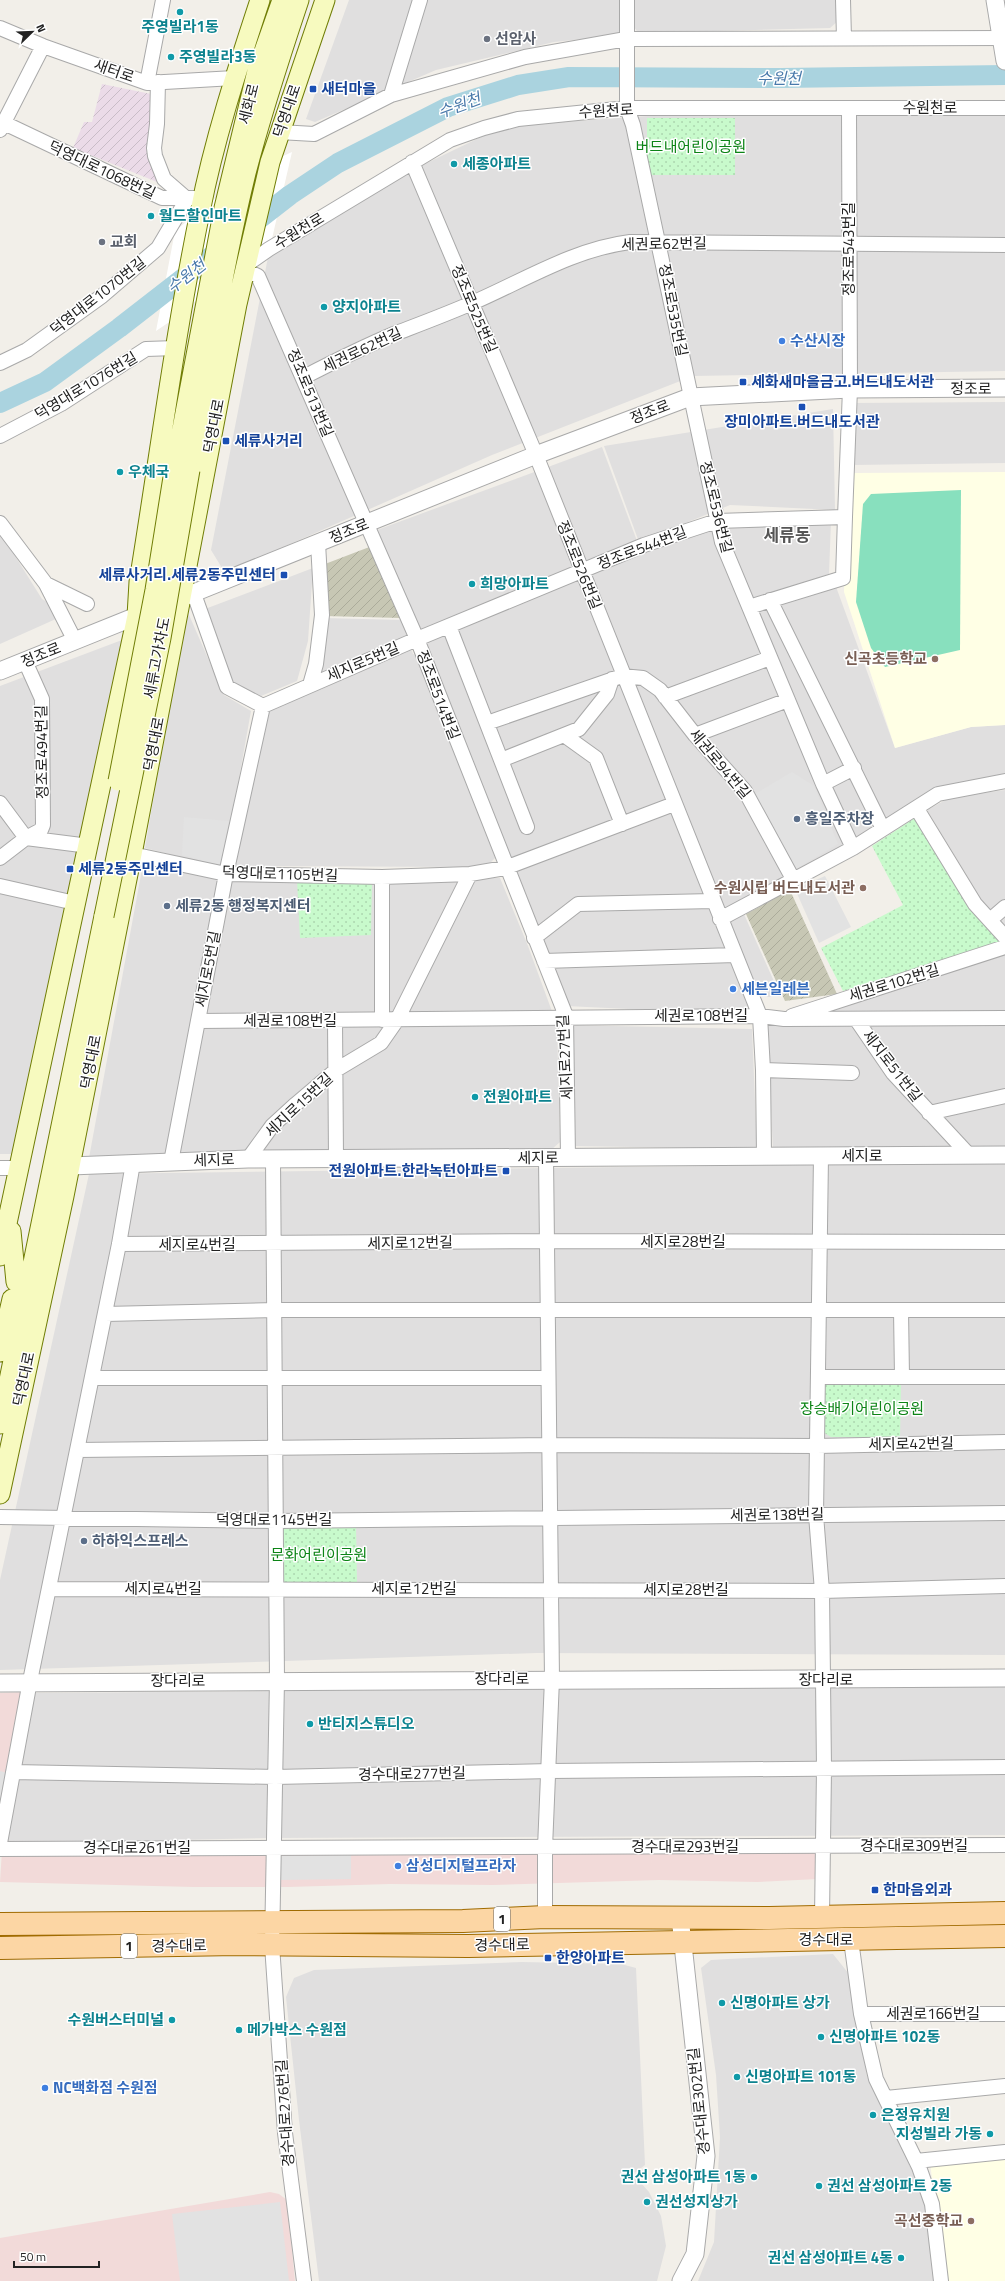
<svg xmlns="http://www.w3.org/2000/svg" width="1005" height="2281" viewBox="0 0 1005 2281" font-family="'Titillium Web','Noto Sans KR',sans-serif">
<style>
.residential{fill:#e0dfdf}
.commercial{fill:#f2dad9}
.industrial{fill:url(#industrial-furrows)}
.education{fill:#ffffe5}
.construction{fill:url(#construction-furrows)}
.park{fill:url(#park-dots)}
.pitch{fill:#88e0be}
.parking{fill:#e2e2e2}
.pier{fill:#fff}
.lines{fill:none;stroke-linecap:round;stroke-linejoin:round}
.river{stroke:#aad3df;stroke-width:20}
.minor-casing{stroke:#a9a9a9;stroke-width:16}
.tertiary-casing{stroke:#a9a9a9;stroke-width:19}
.secondary-casing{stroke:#707d05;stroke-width:21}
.primary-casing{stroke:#a06b00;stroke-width:24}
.minor{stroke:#fff;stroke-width:14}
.tertiary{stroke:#fff;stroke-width:17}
.secondary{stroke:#f7fabf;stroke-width:19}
.primary{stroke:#fcd6a4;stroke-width:22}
.secondary-bridge-casing{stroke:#707d05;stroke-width:21;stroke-linecap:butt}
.secondary-bridge{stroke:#f7fabf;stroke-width:19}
.culture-dot{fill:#0f9aa8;stroke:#fff;stroke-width:1.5}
.worship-dot{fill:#6b7280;stroke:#fff;stroke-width:1.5}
.transit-dot{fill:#1a4fb4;stroke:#fff;stroke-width:1.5}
.shop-dot{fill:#3f7fe0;stroke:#fff;stroke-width:1.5}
.education-dot{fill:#8d6e63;stroke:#fff;stroke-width:1.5}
.service-dot{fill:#5c6f8a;stroke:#fff;stroke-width:1.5}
.labels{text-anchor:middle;stroke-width:3;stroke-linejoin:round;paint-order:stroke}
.shield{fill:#fff;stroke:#646464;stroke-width:1}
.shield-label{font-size:14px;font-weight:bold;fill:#222}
.culture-label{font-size:15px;font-weight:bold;fill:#0d838f;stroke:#fff;text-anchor:start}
.worship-label{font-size:15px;font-weight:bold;fill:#5b616d;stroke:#fff;text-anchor:start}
.street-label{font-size:15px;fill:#222;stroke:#fff}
.transit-label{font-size:15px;font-weight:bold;fill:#164399;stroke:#fff;text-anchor:start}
.park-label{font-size:15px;fill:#0c8416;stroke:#fff}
.shop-label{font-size:15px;font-weight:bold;fill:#366cbe;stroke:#fff;text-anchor:start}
.education-label{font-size:15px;font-weight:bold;fill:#785e54;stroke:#fff;text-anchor:end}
.service-label{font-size:15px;font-weight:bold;fill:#4e5e75;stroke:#fff;text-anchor:start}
.water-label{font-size:16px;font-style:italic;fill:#4a7aab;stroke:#fff}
.quarter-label{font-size:17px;font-weight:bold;fill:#555;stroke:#fff}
</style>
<defs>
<pattern id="industrial-furrows" width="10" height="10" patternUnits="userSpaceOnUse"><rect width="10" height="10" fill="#ebdbe8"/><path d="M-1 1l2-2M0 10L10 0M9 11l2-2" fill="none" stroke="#c9bcc7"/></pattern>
<pattern id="construction-furrows" width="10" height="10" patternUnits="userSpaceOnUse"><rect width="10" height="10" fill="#c7c7b4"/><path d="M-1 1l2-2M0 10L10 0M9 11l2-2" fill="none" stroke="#abab9a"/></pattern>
<pattern id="park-dots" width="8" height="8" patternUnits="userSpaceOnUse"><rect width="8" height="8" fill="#c8facc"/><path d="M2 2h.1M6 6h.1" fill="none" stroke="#acd6af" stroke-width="1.8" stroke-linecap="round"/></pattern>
</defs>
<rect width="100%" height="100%" fill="#f2efe9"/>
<path class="residential" d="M349 0H621V35L554 42 436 70 315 122 306 119Z
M631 0H838V21L830 28 638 33 631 22Z
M1005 113V371L693 376 492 455 245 564 222 568 211 550 268 257 408 172 504 126 676 114Z
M1005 402V463L852 465 851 403Z
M833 409 835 510 730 505 639 542 604 446Z
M602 447 640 549 713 529 847 847 714 916 756 1015 566 1006 377 530Z
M831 521 829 574 752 599 725 525Z
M0 532 42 599 67 614 0 644Z
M313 568 308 641 297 681 261 696 230 682 205 609Z
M835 584 895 748 971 727 1005 725V779L940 787 883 823 772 603Z
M766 604 879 827 855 842 754 609Z
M186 608 224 695 251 711 223 868 145 848Z
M324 618 402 620 408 637 318 675Z
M122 640 14 1154H0V686Z
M411 649 413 654 416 655 496 857 490 863 492 867 483 871 468 867 235 866 265 713Z
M1005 790V930L985 906 927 810 951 797Z
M142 869 244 877 500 878 528 946 557 1025 560 1142 551 1150H319L89 1158Z
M743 912 781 997H761L725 920Z
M1005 955V1146L773 1151 767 1026Z
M566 1025 752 1029 757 1149 573 1146Z
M1005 1162V1655L537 1653 0 1670V1580L89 1174Z
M1005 1685V1835L268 1838 6 1844 35 1693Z
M833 1954 849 1974 867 2076 897 2135 927 2206 934 2281H698L714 2242 720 2137 716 2075 701 1968 711 1960 728 1959Z
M522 1962 621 1964 636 1968 645 2165 633 2174 649 2192 661 2216 666 2246 657 2281H319L299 2120 286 1997 294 1978 314 1970Z"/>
<path class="commercial" d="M26 1692 0 1830V1693Z
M2 1850H816L818 1879 757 1882 659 1880 493 1885 390 1884 288 1887H193L0 1882Z
M270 2192 279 2194 287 2200 295 2281H0V2238Z"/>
<path class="industrial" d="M102 84 151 94 162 184 73 148 84 122H92Z"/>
<path class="education" d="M1005 472V725L971 727 895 748 844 592 848 481 853 473Z
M1005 2154V2281H944L930 2162Z"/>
<path class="construction" d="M372 546 401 618 324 616 325 564Z
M790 890 837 994 785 1001 746 914Z"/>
<path class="park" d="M647 118H735V175H647Z
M918 816 1005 944 843 991 821 948 903 905 872 846Z
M297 880H372L371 935 300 938Z
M829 1382H901L900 1437H831L823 1432 824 1386Z
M356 1525 357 1583 286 1585 281 1579 280 1533 285 1527Z"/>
<path class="pitch" d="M961 490 960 650 885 667 871 648 856 602 863 504 871 494Z"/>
<path class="parking" d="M792 772 814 786 838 844 793 871 753 795Z
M184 817 229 821 220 865 182 855Z
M825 876 851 927 819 943 795 889Z
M0 1771 8 1773 0 1821Z
M351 1855V1879L278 1880V1856Z
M280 2202 289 2281H180L172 2214Z"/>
<path class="pier" d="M292 152 271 243 207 291 181 314 156 331 175 231 246 173Z"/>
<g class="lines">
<path class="river" d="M0 403 45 382 119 328 290 195 338 163 448 107 518 85 569 77 781 78 1005 75"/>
<defs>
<path id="minor" d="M627 0V108L633 125 722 542 823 784 853 848
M843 0 844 38
M0 28 43 46 147 83 234 78
M158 82 157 124 154 148 155 156 164 179 187 199
M147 83 163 0
M391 95 420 0
M4 123 162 198H194
M0 130 43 46
M279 132 314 134 391 95 525 57 626 39 1005 38
M412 162 536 455 760 1016 763 1070 764 1156
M246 265 269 249 450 140 484 128 518 119 627 108H1005
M245 270 258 276 417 639 566 1016 568 1157
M0 363 27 350 102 296 158 248 187 199
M304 377C333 362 363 347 394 334 420 324 447 314 472 303 523 281 574 249 630 242L1005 245
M0 436 61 404 146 349 176 348
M0 523 46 584 75 641
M46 584 87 604
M194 594 227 687 263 706
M770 600 883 829
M749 607 843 578 845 517
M449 626 527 827
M310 685 316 664 322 615 318 543
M665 697 770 658
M487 723 622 676 643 678 660 690 695 735 745 791 793 879
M564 735 596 758 622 824
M695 735 788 700
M501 760 579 729 607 694 612 679
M823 784 854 768
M0 803 26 838 41 830 43 825 42 699 25 661
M917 809 975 904 1005 937
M132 854 226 874 382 877 470 874 505 868 674 804
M0 858 26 838 89 846
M382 877V1020
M0 886 75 903
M720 919 853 848 938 794 1005 781
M990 920 1005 907
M534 938 578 904 713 901
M544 961 735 955
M792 1016 1005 947
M856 1019 893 1073 969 1155
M335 1020 336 1159
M198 1021 760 1016 784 1019 1005 1018
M763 1070 852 1073
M929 1113 1005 1096
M821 1156 816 1515 822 1591 824 1769 822 1917
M248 1159 272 1126 296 1104 336 1070 381 1043 397 1020 470 874
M273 1159 277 1680 272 1945 285 2133 304 2281
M171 1162 226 874 263 706 417 639 644 545 717 521 845 517 850 389 849 110
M0 1168H19
M119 1244 547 1241 1005 1242
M901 1310 902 1377
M105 1314 275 1310H1005
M818 1377H1005
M92 1378H548
M77 1450 548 1445 817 1446 1005 1442
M0 1517 277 1521 1005 1513
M49 1589 822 1591 1005 1586
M13 1772 275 1777 550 1771 1005 1767
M0 1843 30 1681 119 1244 133 1163
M0 1849 1005 1845
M545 1917V1848L552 1679 546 1158
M851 1940 861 2014 876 2079 919 2167 932 2204 941 2281
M861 2014H1005
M886 2098 1005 2086
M916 2161 1005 2152"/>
<path id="tertiary" d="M995 0 1005 61
M0 671 536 455 690 397 850 389 1005 388
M71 1166 248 1159 1005 1155
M0 1683 1005 1678
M680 1917 706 2156 695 2254 681 2281"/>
<path id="secondary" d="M190 470C207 371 222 271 246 173 261 115 280 57 299 0
M174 471 224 208 257 71 282 0
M11 1231 16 1282
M0 1256 137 616 139 582C159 459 175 334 200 212 214 140 237 70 260 0
M0 1352 12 1299
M0 1424 104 916
M0 1494 64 1196 132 854 237 304 270 162 325 0"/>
<path id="primary" d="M0 1924 463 1921 545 1917 769 1918 1005 1913
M0 1948 237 1944 468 1946 1005 1936"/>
</defs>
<use href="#minor" class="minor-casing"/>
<use href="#tertiary" class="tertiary-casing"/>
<use href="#secondary" class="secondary-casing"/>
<use href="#primary" class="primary-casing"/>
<use href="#minor" class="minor"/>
<use href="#tertiary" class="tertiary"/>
<use href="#secondary" class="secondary"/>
<use href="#primary" class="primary"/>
<defs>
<path id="secondary-bridge" d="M118 781 155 590 174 471
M104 916 161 638 190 470"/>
</defs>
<use href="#secondary-bridge" class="secondary-bridge-casing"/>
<use href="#secondary-bridge" class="secondary-bridge"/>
</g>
<g class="culture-dot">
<circle cx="180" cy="12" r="4"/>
<circle cx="171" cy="57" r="4"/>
<circle cx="454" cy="164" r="4"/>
<circle cx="151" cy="216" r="4"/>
<circle cx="324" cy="307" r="4"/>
<circle cx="120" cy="472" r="4"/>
<circle cx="472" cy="584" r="4"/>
<circle cx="475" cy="1097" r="4"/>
<circle cx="310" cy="1724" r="4"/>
<circle cx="722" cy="2003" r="4"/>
<circle cx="172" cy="2020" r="4"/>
<circle cx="239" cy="2030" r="4"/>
<circle cx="821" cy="2037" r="4"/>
<circle cx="737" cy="2077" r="4"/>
<circle cx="873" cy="2115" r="4"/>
<circle cx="990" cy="2134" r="4"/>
<circle cx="754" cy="2177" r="4"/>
<circle cx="819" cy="2186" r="4"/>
<circle cx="647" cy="2202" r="4"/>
<circle cx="901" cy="2258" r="4"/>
</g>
<g class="worship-dot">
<circle cx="487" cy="39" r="4"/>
<circle cx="102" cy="242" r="4"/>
</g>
<g class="transit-dot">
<rect x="309" y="85" width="8" height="8" rx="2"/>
<rect x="739" y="378" width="8" height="8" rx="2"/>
<rect x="798" y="403" width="8" height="8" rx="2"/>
<rect x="222" y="437" width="8" height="8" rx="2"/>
<rect x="280" y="571" width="8" height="8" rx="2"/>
<rect x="66" y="865" width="8" height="8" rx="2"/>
<rect x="502" y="1167" width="8" height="8" rx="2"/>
<rect x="871" y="1886" width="8" height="8" rx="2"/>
<rect x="544" y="1954" width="8" height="8" rx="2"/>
</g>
<g class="shop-dot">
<circle cx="782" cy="341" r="4"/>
<circle cx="733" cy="989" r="4"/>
<circle cx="398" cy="1866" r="4"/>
<circle cx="45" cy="2088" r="4"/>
</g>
<g class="education-dot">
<circle cx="935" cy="659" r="4"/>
<circle cx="863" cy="888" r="4"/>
<circle cx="971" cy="2221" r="4"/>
</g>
<g class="service-dot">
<circle cx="797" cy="819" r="4"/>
<circle cx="167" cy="906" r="4"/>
<circle cx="84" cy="1541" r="4"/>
</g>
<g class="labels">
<g class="shield">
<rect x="494" y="1907" width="16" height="24" rx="3"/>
<rect x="121" y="1934" width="16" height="24" rx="3"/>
</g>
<g class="shield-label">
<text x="502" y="1924">1</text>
<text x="129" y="1951">1</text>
</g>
<g class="culture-label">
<text x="180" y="32" text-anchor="middle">주영빌라1동</text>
<text x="179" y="62">주영빌라3동</text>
<text x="462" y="169">세종아파트</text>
<text x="159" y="221">월드할인마트</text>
<text x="332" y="312">양지아파트</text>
<text x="128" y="477">우체국</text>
<text x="480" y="589">희망아파트</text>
<text x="483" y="1102">전원아파트</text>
<text x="318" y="1729">반티지스튜디오</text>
<text x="730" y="2008">신명아파트 상가</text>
<text x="164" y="2025" text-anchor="end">수원버스터미널</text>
<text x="247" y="2035">메가박스 수원점</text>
<text x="829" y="2042">신명아파트 102동</text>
<text x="745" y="2082">신명아파트 101동</text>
<text x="881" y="2120">은정유치원</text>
<text x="982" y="2139" text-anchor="end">지성빌라 가동</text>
<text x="746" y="2182" text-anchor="end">권선 삼성아파트 1동</text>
<text x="827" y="2191">권선 삼성아파트 2동</text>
<text x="655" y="2207">권선성지상가</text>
<text x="893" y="2263" text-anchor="end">권선 삼성아파트 4동</text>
</g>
<g class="worship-label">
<text x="495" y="44">선암사</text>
<text x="110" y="247">교회</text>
</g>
<g class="street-label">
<text transform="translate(114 71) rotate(19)" y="5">새터로</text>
<text transform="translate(249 104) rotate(-76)" y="5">세화로</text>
<text x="930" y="113">수원천로</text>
<text transform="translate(287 111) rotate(-71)" y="5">덕영대로</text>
<text transform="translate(606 111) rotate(-3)" y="5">수원천로</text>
<text transform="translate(102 170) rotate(25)" y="5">덕영대로1068번길</text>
<text transform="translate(299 231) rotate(-31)" y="5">수원천로</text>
<text transform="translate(664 244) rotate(-1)" y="5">세권로62번길</text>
<text transform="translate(849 249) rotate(-90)" y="5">정조로543번길</text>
<text transform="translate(98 296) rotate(-38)" y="5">덕영대로1070번길</text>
<text transform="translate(474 309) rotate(67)" y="5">정조로525번길</text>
<text transform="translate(673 310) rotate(79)" y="5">정조로535번길</text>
<text transform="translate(362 350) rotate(-25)" y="5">세권로62번길</text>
<text transform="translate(86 386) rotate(-31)" y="5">덕영대로1076번길</text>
<text x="971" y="394">정조로</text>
<text transform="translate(310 393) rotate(67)" y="5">정조로513번길</text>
<text transform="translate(650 412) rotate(-21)" y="5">정조로</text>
<text transform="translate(214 426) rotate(-79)" y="5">덕영대로</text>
<text transform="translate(716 507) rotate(76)" y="5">정조로536번길</text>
<text transform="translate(349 531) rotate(-22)" y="5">정조로</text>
<text transform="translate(642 548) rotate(-21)" y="5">정조로544번길</text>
<text transform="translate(579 565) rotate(68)" y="5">정조로526번길</text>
<text transform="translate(41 655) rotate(-22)" y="5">정조로</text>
<text transform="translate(157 658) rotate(-79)" y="5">세류고가차도</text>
<text transform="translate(363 662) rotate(-23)" y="5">세지로5번길</text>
<text transform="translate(438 695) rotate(69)" y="5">정조로514번길</text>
<text transform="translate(154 744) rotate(-79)" y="5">덕영대로</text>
<text transform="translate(42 752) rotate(-91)" y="5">정조로494번길</text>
<text transform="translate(720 764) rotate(50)" y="5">세권로94번길</text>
<text transform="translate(280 874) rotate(2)" y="5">덕영대로1105번길</text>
<text transform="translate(208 969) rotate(-79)" y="5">세지로5번길</text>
<text transform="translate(894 983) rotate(-17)" y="5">세권로102번길</text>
<text x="701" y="1021">세권로108번길</text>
<text x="290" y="1026">세권로108번길</text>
<text transform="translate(565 1057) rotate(-93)" y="5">세지로27번길</text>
<text transform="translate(91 1062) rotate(-79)" y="5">덕영대로</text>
<text transform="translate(892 1066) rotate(52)" y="5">세지로51번길</text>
<text transform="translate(299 1105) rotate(-43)" y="5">세지로15번길</text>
<text x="862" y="1161">세지로</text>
<text transform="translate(538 1158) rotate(-1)" y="5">세지로</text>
<text transform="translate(214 1160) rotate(-2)" y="5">세지로</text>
<text x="683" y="1247">세지로28번길</text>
<text transform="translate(410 1243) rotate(-1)" y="5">세지로12번길</text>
<text x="197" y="1250">세지로4번길</text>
<text transform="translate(24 1379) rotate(-78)" y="5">덕영대로</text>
<text transform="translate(911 1444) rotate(-1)" y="5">세지로42번길</text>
<text transform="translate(777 1515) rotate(-1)" y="5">세권로138번길</text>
<text x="274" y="1525">덕영대로1145번길</text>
<text x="163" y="1594">세지로4번길</text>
<text x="414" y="1594">세지로12번길</text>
<text x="686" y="1595">세지로28번길</text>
<text x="502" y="1684">장다리로</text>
<text x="826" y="1685">장다리로</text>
<text x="178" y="1686">장다리로</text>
<text transform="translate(412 1774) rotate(-1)" y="5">경수대로277번길</text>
<text x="914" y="1851">경수대로309번길</text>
<text x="685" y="1852">경수대로293번길</text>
<text x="137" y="1853">경수대로261번길</text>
<text x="826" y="1945">경수대로</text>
<text transform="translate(502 1945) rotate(-1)" y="5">경수대로</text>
<text transform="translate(179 1946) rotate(-1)" y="5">경수대로</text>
<text x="933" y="2019">세권로166번길</text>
<text transform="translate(699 2101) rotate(-96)" y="5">경수대로302번길</text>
<text transform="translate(285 2113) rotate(-94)" y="5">경수대로276번길</text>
</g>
<g class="transit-label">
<text x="321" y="94">새터마을</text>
<text x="751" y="387">세화새마을금고.버드내도서관</text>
<text x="802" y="427" text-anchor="middle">장미아파트.버드내도서관</text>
<text x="234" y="446">세류사거리</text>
<text x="276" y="580" text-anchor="end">세류사거리.세류2동주민센터</text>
<text x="78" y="874">세류2동주민센터</text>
<text x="498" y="1176" text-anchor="end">전원아파트.한라녹턴아파트</text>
<text x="883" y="1895">한마음외과</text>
<text x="556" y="1963">한양아파트</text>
</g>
<g class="park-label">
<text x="691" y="152">버드내어린이공원</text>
<text x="862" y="1414">장승배기어린이공원</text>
<text x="319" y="1560">문화어린이공원</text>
</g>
<g class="shop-label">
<text x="790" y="346">수산시장</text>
<text x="741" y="994">세븐일레븐</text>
<text x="406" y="1871">삼성디지털프라자</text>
<text x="53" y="2093">NC백화점 수원점</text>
</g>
<g class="education-label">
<text x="927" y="664">신곡초등학교</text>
<text x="855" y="893">수원시립 버드내도서관</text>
<text x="963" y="2226">곡선중학교</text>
</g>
<g class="service-label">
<text x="805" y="824">흥일주차장</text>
<text x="175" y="911">세류2동 행정복지센터</text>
<text x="92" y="1546">하하익스프레스</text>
</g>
<g class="water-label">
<text x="779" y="84">수원천</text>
<text transform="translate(459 105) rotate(-20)" y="6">수원천</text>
<text transform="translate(186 276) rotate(-38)" y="6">수원천</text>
</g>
<g class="quarter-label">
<text x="787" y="541">세류동</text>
</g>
</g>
<g transform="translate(32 32) rotate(67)" stroke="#ffffff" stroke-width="3" paint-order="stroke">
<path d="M0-3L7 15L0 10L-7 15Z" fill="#222222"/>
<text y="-6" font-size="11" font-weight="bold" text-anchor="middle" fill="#222222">N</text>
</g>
<path d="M14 2261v6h85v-6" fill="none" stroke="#222222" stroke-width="2"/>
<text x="20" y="2261" font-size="12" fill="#222222" stroke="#ffffff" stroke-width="3" paint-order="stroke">50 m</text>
</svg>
